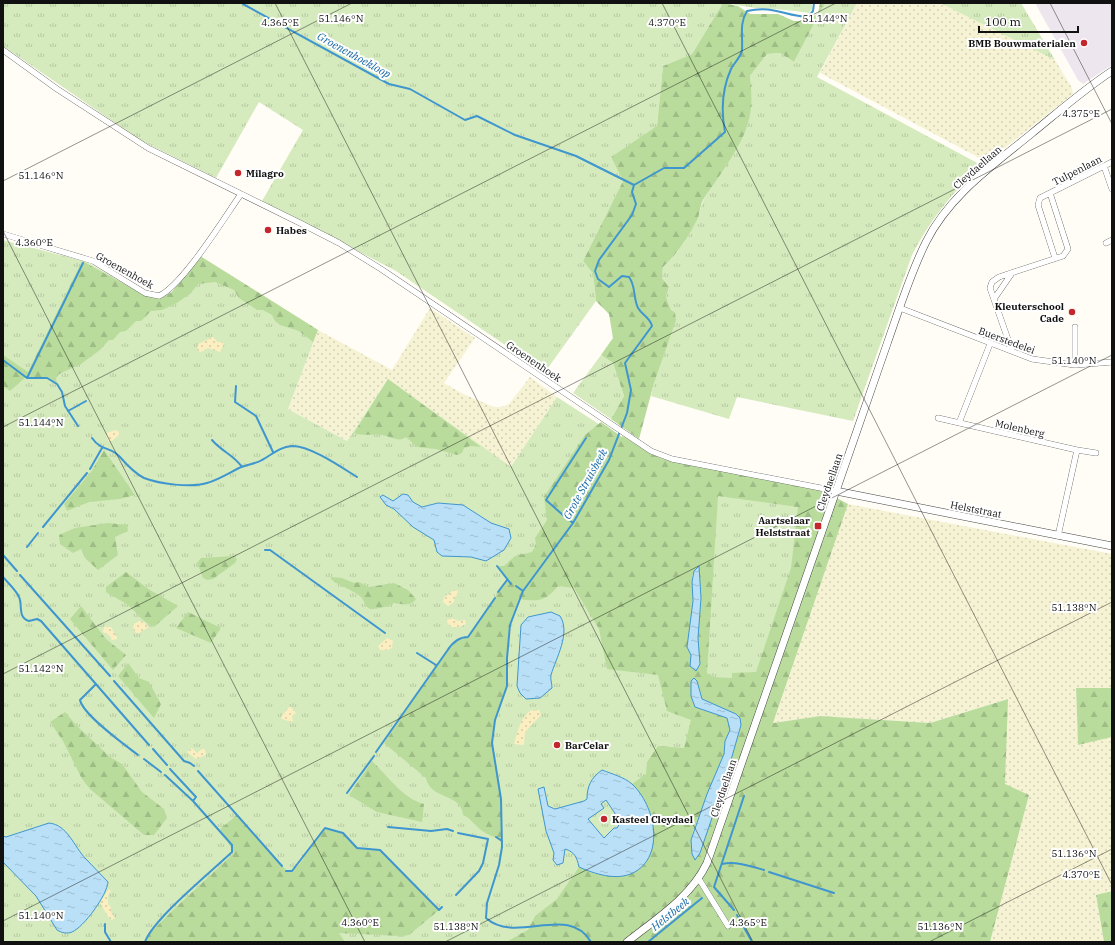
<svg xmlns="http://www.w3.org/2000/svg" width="1115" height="945" viewBox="0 0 1115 945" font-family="'IBM Plex Serif',serif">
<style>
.industrial{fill:#eee6ef}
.farmland{fill:url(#farmland-dots)}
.grass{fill:url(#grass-tufts)}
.forest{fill:url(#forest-firs);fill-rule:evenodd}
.sand{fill:url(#sand-dots)}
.water{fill:url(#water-ripples);stroke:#3f96cf;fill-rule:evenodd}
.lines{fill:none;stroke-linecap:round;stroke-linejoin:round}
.stream{stroke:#3f96cf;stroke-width:2}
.minor-casing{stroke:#444;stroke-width:6}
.tertiary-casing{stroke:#444;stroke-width:8}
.minor{stroke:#fff;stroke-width:5.5}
.tertiary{stroke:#fff;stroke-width:7}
.ticks{fill:none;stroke:#111;stroke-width:1;stroke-opacity:0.45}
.poi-dot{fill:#c4262e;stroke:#fff;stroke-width:1.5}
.labels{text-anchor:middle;stroke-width:4;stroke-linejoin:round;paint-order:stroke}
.poi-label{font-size:10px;font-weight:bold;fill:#111;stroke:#fff;text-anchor:start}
.street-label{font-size:10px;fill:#111;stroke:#fff}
.water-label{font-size:11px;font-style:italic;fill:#1768a6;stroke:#fff}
.ticks-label{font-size:10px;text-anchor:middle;fill:#111;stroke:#fff;stroke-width:4;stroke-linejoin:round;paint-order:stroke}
</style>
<defs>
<pattern id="farmland-dots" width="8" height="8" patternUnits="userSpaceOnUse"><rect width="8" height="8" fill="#f6f3d4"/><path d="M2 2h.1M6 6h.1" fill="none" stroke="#d2cfb5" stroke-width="1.8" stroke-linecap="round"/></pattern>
<pattern id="grass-tufts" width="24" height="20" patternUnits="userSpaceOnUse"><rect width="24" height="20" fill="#d5ebbd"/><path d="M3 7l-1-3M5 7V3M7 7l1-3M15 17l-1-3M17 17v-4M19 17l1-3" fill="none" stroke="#b6c8a1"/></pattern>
<pattern id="forest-firs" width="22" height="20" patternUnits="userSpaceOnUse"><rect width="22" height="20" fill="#b9dc9c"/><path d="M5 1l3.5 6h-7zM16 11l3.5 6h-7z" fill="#9ebc85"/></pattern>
<pattern id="sand-dots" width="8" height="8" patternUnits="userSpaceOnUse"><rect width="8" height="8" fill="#fbeec1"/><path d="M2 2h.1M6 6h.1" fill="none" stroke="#d6cba5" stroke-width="1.8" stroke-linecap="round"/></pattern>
<pattern id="water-ripples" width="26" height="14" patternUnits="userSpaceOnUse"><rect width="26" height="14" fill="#b9e0f7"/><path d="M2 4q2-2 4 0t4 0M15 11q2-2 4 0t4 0" fill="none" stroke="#9ebfd3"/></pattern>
</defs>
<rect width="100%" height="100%" fill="#fffdf5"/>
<path class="industrial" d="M1035 3H1112V65L1083 84 1078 80Z"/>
<path class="farmland" d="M857 3H940L1055 60 1072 88 1073 94 987 162 820 73Z
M430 308 475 338 444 383 463 394 494 407H501L509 404 530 377 557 397 511 468 387 380 347 441 288 409 318 330 392 370Z
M848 504 1112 554V688L1076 689 1078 744 1112 737V891L1096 895 1104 942H990L1029 795 1005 785 1007 699 930 723 820 716 773 723Z"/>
<path class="grass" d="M3 3H723L692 54 663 66 657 127 611 157 623 181 583 261 593 272 596 301 545 372 396 271 262 201 303 130 259 102 216 178 140 140 3 46Z
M727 3H812V9L809 13C782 8 754 10 727 3Z
M825 3H857L817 77 981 165C952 193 930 220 912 255L853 421 737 397 729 419 651 396 671 310 666 297 669 287 662 278 663 267C677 254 689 237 697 219 700 213 701 205 704 199 729 154 758 133 750 76L767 54 780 53 794 62Z
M940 3H1021L1055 60 948 7Z
M3 240 87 262 146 296 159 299 172 292 200 256 318 330 288 409 347 441 388 379 511 467 557 397 659 463 819 492 701 859 513 942H3Z
M601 355 613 363 624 396 611 419 573 393Z"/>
<path class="forest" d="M723 3 738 6 750 14H778L794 21H807L818 13 820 3H825L794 62 780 53 767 54 750 76C756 120 744 139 720 175 715 183 708 191 703 200 700 206 700 214 697 220 688 238 677 254 663 267L662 278 669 287 666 297 671 310 675 313 676 320 654 383 639 439 611 419 624 396 613 363 601 355 613 338 609 314 596 301 593 273 583 261 623 181 611 157 657 126 663 66 692 54Z
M200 256 318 330 313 342 299 331 280 325 275 321 272 315 263 310H257L239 298 234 290 215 282 198 284 190 294 175 304 162 310 151 311 141 321H136L126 331 120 332 113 340H109L100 350 81 364 59 374 56 378 57 384 47 378 26 377 10 391 3 386V355L28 372 82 261 146 296 159 299 172 292Z
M388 379 481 447 470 446 464 448 462 453 457 455 436 449 417 447 406 437C399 443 390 436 382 435 372 433 364 437 354 433Z
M601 422 622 437 623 436 649 453 663 459 820 489 848 504 773 723 820 716 930 723 1008 699 1005 784 1029 795 990 942H506L528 930 535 916 557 899 579 867 595 874 652 847C655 819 650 805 632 784L646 774 647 762 658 746 684 748 691 720 667 711 658 675 607 669 599 629 574 588 558 586C546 601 538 602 519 599L510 625 507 657V686L495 720 492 743 501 799 502 840C495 837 487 835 481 830 474 825 472 819 463 815 462 793 430 800 426 778L384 743 447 651 455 641 468 637 507 580 497 566H504L515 556 532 552 536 545 535 538 547 520 544 497 585 435ZM718 496 798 507 791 568 756 672 732 673V678L713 677 707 673ZM696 568 700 571C699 580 701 590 701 599 701 618 693 642 699 660L691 655 687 647 693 601 692 575ZM693 679 697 681 702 699 741 725 727 774 705 834 701 847 691 848V839L693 831 724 754 730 730 727 718 695 707 691 696Z
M104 450 135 495 120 499 89 502 67 511 64 504 91 472Z
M108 523 127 525 128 531 115 537 118 555 98 570 86 559 81 549 73 553 60 544 59 535 75 528Z
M234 556 237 559 235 563 213 579 207 580 203 578 197 563 201 558Z
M126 572 150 590 178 606 154 627C144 623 138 614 130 607 124 601 113 597 106 592V587Z
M331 577 342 578 354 583 359 582 369 587 394 583 408 590 416 599C410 607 402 604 394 603 388 607 376 609 370 609 364 606 365 601 361 597 352 589 340 587 331 579Z
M81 606 106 639 126 655 113 670 70 619Z
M188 612 221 628 211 643 176 628Z
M128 663 139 678 149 682 161 704 154 718 118 676Z
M1076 688H1112V737L1078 745Z
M65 712 77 726 110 757 122 764 142 792 164 809 167 818 154 835H144L90 789 82 779 63 741 50 722Z
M372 761C387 775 403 799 424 804L422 822 377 812 349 795Z
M237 815 288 872C303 869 313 837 325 828L343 833 357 848 380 850 439 910 409 935 401 936 339 933 345 942H143L148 935 171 912 234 853 220 829Z
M1112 891V942H1104L1096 895Z"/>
<path class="sand" d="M213 337 218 342H222L224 344 220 352 208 348 201 352 197 351 198 344Z
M116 430 119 432V435L112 441H108L106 433Z
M454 590 458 591V594L455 597 454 602 448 606 443 602 444 597Z
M451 618 459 621 465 620 466 624 460 627H451L446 621Z
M139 621 144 622 149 627 137 634 133 629 134 624Z
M104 627H111L118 639 112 640 109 635 103 632Z
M387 638 393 641 392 648 388 650H380L378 646Z
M290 706 296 713 292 716 293 721 291 722 282 719 281 717Z
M539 709 541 715 525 732 524 745 514 744C517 734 521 715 532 710L537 711Z
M192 748 197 753 202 749H205L206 755 196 759 187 752Z
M109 889 111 891 108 895V904L111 907V912L115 918 112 920 109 918 100 903Z"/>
<path class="water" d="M403 494 408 495 413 502 422 507 438 503 463 505 491 523 509 529 511 538 504 550 486 561 471 557 442 556 437 552 434 540 413 527 394 509 386 505 380 497 383 495 393 501Z
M699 566 701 598 698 638 700 664 696 671 690 666 691 655 687 647 693 601 692 582 694 571Z
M551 612 560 616C571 633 556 658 551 675 550 679 552 683 552 688L540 698 526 699 520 693 517 686 521 625 528 617Z
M694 678 697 681 702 699 736 714 740 718 741 725 727 774 700 853 695 860 692 854 691 840 707 794 724 754 725 741 730 730 727 718 695 707 691 696V681Z
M602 770C612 774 624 777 632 784 655 805 666 856 633 873 616 881 595 874 579 867 577 858 575 852 565 849L563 863 557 865 553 860 554 853 546 831 538 789 544 787 548 806 555 809 584 801 587 799C587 786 591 778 602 770ZM606 800 616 815H618L621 819H625V822L620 823 617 828H614L604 838 588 819 604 808 601 804Z
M49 823C68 825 74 847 86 859 93 867 101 874 108 882 107 895 84 927 72 932 67 934 62 933 57 930L36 896 3 862V836L6 837Z"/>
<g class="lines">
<path class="stream" d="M244 3 243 4 389 84 410 89 465 120 477 116 515 135 576 156 634 185
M3 360 27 378H47L57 384 62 392 65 406 78 426
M27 378 83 263
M236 386 235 402 256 416 273 452
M68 411 86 401
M92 438C101 451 111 447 119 456 126 464 134 473 144 478 160 484 190 488 207 483 218 480 229 473 239 468 247 464 256 464 262 460 273 454 279 447 292 446 311 446 341 467 357 477
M212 440C221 451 234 455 242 467
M90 469 102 448
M564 516 546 500 586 438
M567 518 573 523
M43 527 87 473
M27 547 38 533
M265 550H270L385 633
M3 555 17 571
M497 566 511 584
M20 575 110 676
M3 577C8 583 16 590 19 597 23 605 17 617 29 621L37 619 41 621 149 745
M516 586 523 591
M498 592 507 580
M417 653 436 665
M114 681 184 761 190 763 194 766
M96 684 80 700C83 715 125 745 138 755
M153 749 167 765
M376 752 447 651C452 643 458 637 468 637L495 598
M144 759 161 772
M198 771 282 866
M165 775 193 801
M347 793 374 756
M388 827 431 831 447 829 453 831
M496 837 502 841
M722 864C736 861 750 866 764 870
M286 871H292L325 828 343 833 357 848 380 850 439 910 442 907
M769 872 834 893
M456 895 479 871 483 863 488 839 458 833
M734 910 714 887 744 796
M737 915 751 940
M105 924V932L111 942
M145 942C153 919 212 871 232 852V845L193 801 196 797 170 769
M591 942C569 903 516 945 486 918L487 903 499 865 502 847 501 799 492 743 495 720 507 686V658L510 625 523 591 573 523 609 460 627 413 631 390 625 363 652 326C650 317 642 315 638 308 633 298 636 286 629 277L622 276 609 287 598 279 595 271 599 260 632 215 636 204 632 192 634 185 664 168H684L725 132C721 111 722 89 731 69 734 63 741 57 742 50 743 36 739 24 747 11 773 5 785 16 808 17L813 11 814 3
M648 942 702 898"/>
<defs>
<path id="minor" d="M3 50 57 89 148 148 300 223 339 243 381 269 651 451 672 459 836 491
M1104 166 1112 189
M1050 193 1112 162
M3 234 93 261 145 293 159 296C183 285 224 218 241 194
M1106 243 1112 240
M994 299 1012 273
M900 308 1032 359 1075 365 1112 362
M1012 351 990 288 992 282 999 277 1063 256 1068 249 1050 193 1040 198 1038 205 1055 258
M1075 365V327
M938 418 1077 450
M959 423 990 344
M1058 536 1077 450 1096 453
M699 879 728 926"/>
<path id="tertiary" d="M836 491 1112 546
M627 942C656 919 691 897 707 863L887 344C899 310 910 274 926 242 949 196 992 166 1031 134 1057 113 1083 90 1112 71"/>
</defs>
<use href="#minor" class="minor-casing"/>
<use href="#tertiary" class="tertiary-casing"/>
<use href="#minor" class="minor"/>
<use href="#tertiary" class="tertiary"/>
</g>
<path class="ticks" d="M275 3 753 942M662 3 1112 885M1050 3 1112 124M3 181 352 3M3 231 365 942M3 427 836 3M3 674 1112 109M3 921 1112 355M445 942 1112 602M929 942 1112 849"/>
<g class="poi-dot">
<circle cx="1084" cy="43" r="4"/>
<circle cx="238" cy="173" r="4"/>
<circle cx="268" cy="230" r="4"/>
<circle cx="1072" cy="312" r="4"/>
<rect x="814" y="522" width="8" height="8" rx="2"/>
<circle cx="557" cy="745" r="4"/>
<circle cx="604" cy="819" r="4"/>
</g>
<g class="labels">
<g class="poi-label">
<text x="1076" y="47" text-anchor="end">BMB Bouwmaterialen</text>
<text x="246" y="177">Milagro</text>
<text x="276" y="234">Habes</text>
<text x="1064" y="310" text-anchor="end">Kleuterschool<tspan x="1064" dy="12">Cade</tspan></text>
<text x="810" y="524" text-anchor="end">Aartselaar<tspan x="810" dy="12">Helststraat</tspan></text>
<text x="565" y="749">BarCelar</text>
<text x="612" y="823">Kasteel Cleydael</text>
</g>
<g class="street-label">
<text transform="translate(977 167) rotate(-41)" y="4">Cleydaellaan</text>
<text transform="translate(1077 170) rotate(-27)" y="4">Tulpenlaan</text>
<text transform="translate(125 270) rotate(29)" y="4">Groenenhoek</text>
<text transform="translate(1007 340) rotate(20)" y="4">Buerstedelei</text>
<text transform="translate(534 361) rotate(34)" y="4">Groenenhoek</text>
<text transform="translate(1020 428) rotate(13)" y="4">Molenberg</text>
<text transform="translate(829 482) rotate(-71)" y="4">Cleydaellaan</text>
<text transform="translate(976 509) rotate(11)" y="4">Helststraat</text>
<text transform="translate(723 788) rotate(-71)" y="4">Cleydaellaan</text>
</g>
<g class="water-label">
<text transform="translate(354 55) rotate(29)" y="4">Groenenhoekloop</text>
<text transform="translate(585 484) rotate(-61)" y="4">Grote Struisbeek</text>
<text transform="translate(670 914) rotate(-39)" y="4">Helstbeek</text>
</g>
</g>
<g class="ticks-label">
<text x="825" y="22">51.144°N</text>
<text x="341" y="22">51.146°N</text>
<text x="280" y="26">4.365°E</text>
<text x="667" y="26">4.370°E</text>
<text x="1081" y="117">4.375°E</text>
<text x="41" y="179">51.146°N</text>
<text x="34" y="246">4.360°E</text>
<text x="1074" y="364">51.140°N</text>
<text x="41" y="426">51.144°N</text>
<text x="1074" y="611">51.138°N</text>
<text x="41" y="672">51.142°N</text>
<text x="1074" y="857">51.136°N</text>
<text x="1081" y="878">4.370°E</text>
<text x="41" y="919">51.140°N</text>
<text x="360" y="926">4.360°E</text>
<text x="748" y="926">4.365°E</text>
<text x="456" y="930">51.138°N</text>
<text x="940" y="930">51.136°N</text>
</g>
<rect width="1115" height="945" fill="none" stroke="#111111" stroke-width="8"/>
<path d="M979 26v6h99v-6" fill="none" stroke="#111111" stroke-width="2"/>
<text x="985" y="26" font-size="12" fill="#111111" stroke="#ffffff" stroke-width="3" paint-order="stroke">100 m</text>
</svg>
